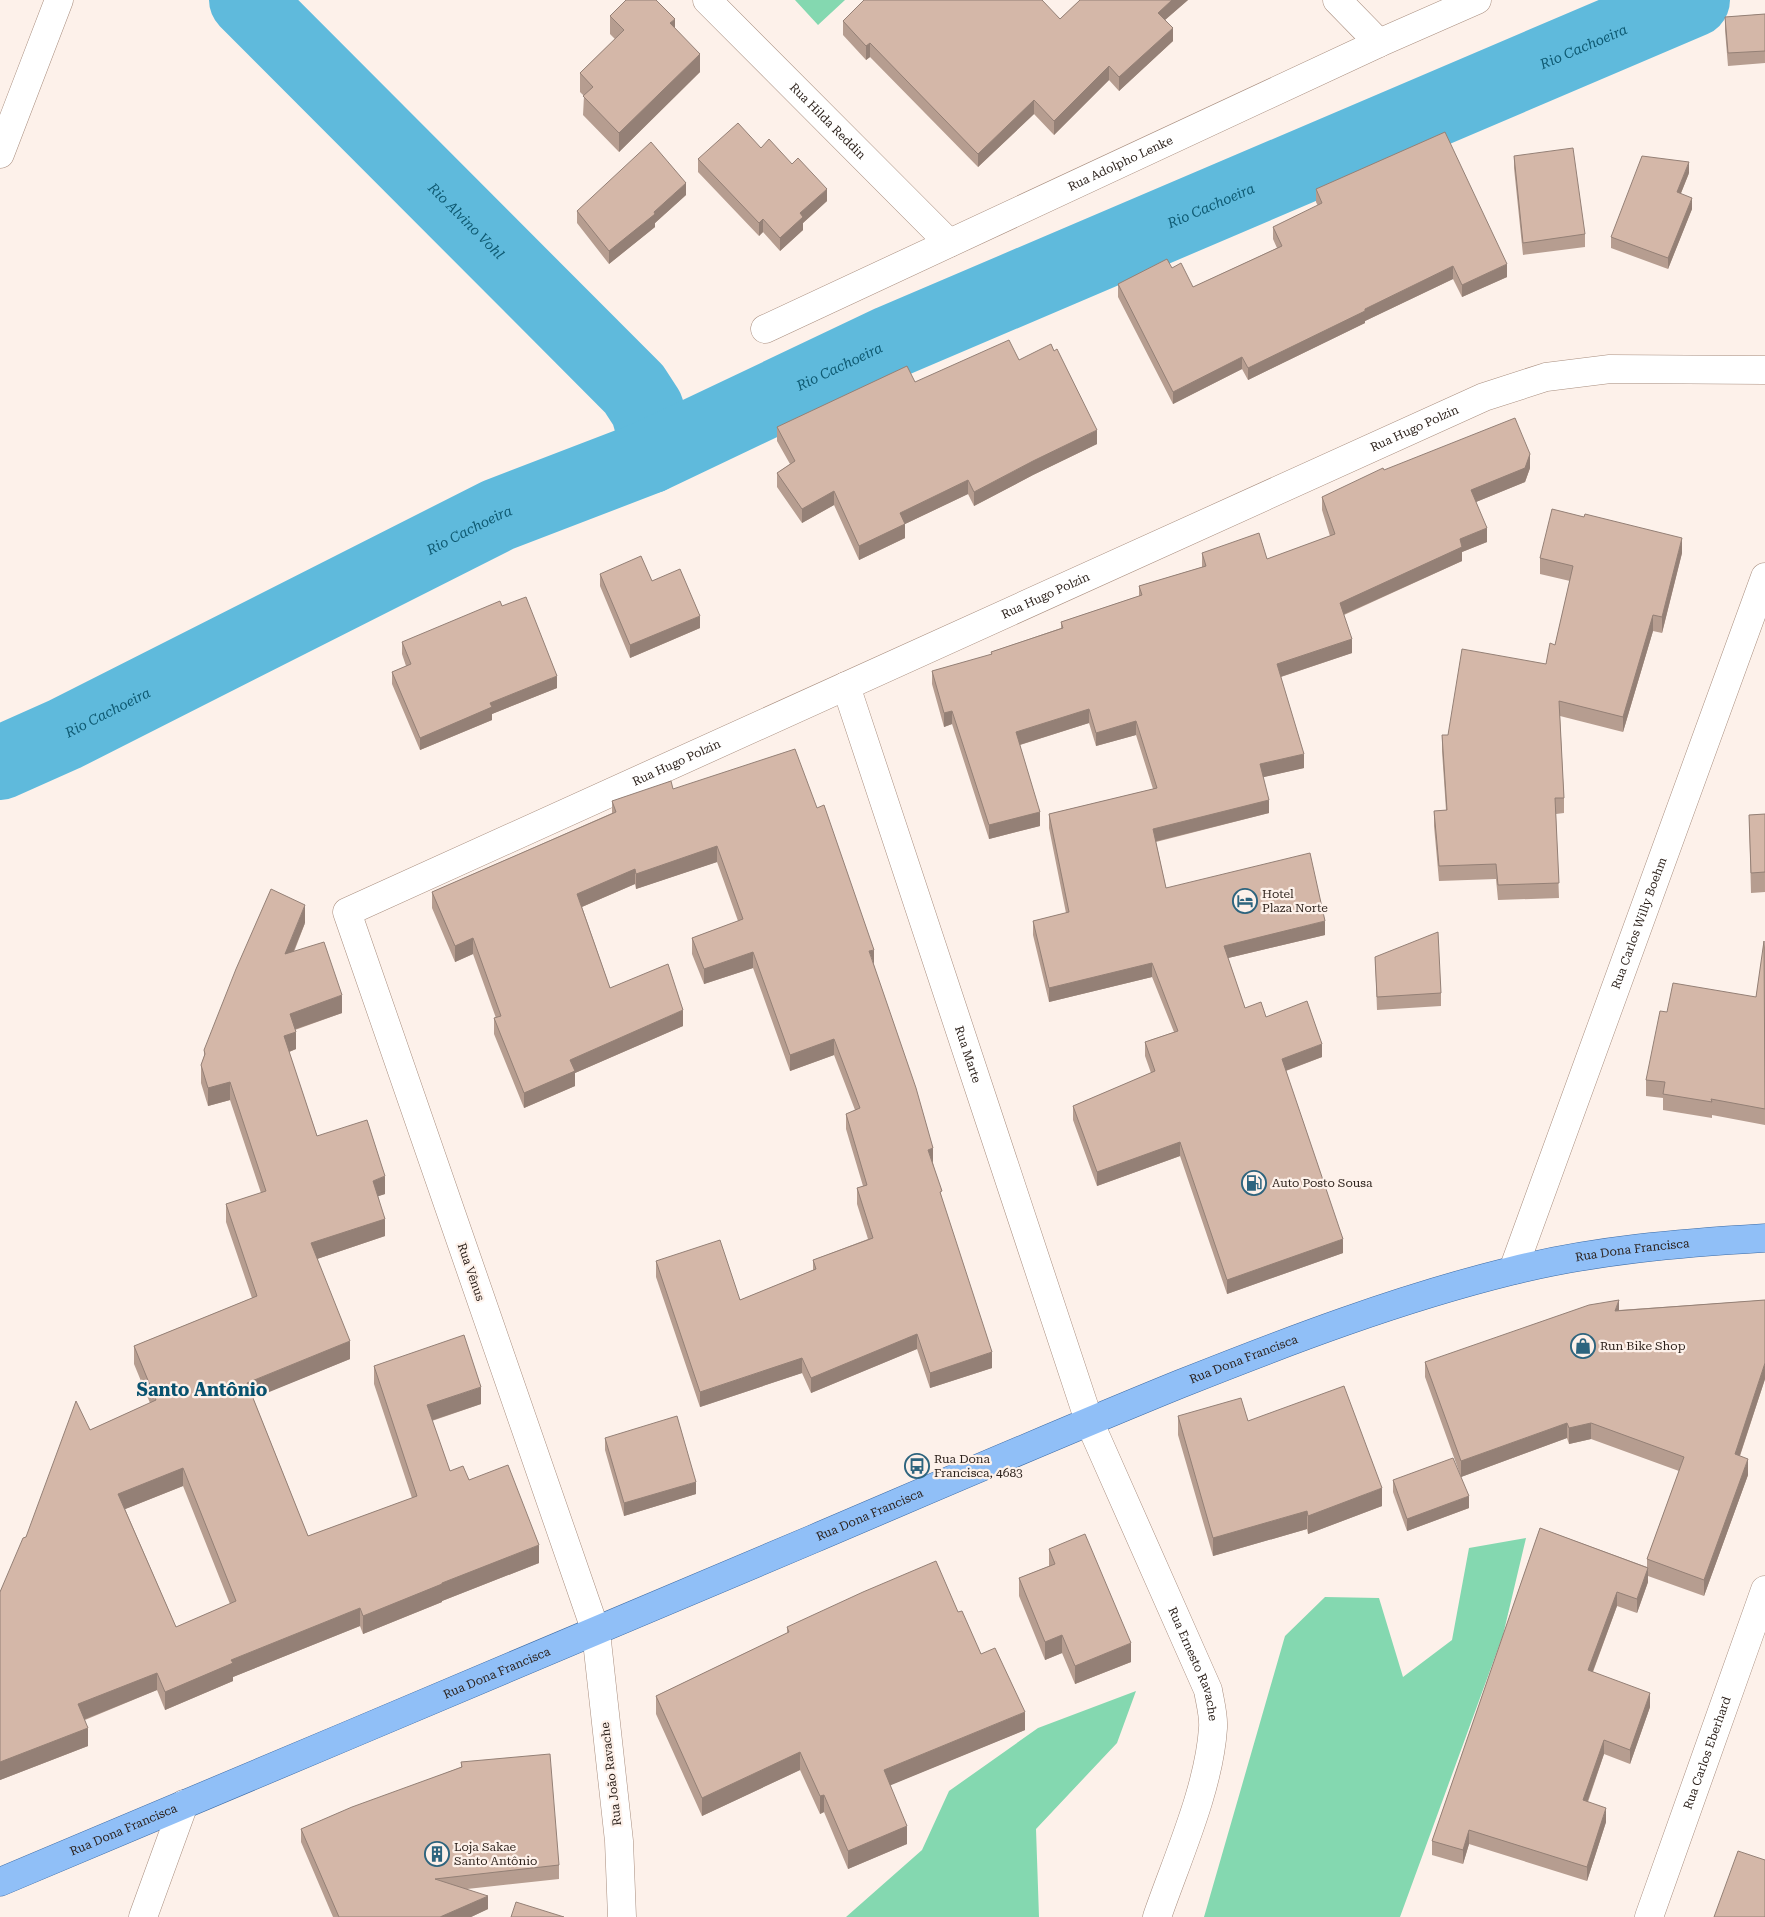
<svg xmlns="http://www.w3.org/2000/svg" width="1765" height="1917" viewBox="0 0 1765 1917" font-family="'Roboto Serif',serif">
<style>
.green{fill:#84d8b0}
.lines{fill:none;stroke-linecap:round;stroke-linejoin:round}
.river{stroke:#5fbadc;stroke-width:74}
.street-casing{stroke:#a88d7e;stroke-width:29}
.primary-casing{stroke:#3c6ba5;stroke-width:29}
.street{stroke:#fff;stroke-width:28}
.primary{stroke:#90bff7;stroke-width:28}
.wall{fill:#b69d90;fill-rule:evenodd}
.shaded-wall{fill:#948076}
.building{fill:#d4b7a8;stroke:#948076;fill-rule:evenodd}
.labels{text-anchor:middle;stroke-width:4.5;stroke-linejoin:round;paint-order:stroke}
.street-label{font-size:12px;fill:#2a1f19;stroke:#fdf1ea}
.poi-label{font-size:12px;fill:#2a1f19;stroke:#fdf1ea;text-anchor:start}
.water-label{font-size:14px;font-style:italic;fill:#0f5a72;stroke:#fdf1ea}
.district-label{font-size:18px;font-weight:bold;fill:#07516e;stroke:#fdf1ea}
</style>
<rect width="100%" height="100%" fill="#fdf1ea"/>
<path class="green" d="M795 0H845L818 25Z
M1526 1538 1503 1635 1400 1917H1204L1285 1636 1325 1597 1379 1598 1403 1677 1452 1640 1469 1548Z
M1136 1691 1117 1743 1036 1829 1039 1917H846L922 1850 949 1791 1038 1728Z"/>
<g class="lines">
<g class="river">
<path id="s1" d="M246 0 634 389 647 409 654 433 649 457"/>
<path id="s2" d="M0 763 65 734 498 515 649 457 891 342 1693 0"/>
</g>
<defs>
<g id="street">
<path id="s3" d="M707 0 949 243"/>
<path d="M1337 0 1379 43"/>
<path d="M0 154 59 0"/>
<path id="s4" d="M765 329 1379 43 1477 0"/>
<path id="s5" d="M846 686 1089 1421 1208 1690C1210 1702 1214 1716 1213 1728 1209 1789 1177 1859 1157 1917"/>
<path id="s6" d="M1513 1270 1765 577"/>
<path d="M143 1917 184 1804"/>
<path id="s7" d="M622 1917 619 1841 596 1632 347 912 1484 397 1546 377 1610 369 1765 370"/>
<path id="s8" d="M1649 1917 1765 1590"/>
</g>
<g id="primary">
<path id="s9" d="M0 1882C271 1767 542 1655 813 1539 935 1487 1057 1434 1180 1384 1288 1341 1398 1299 1511 1271 1595 1250 1680 1243 1765 1238"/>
</g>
</defs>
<use href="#street" class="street-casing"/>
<use href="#primary" class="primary-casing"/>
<use href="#street" class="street"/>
<use href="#primary" class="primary"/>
</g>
<path class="wall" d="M1080 0H1188L1165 20 1173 41 1119 91 1109 80 1054 135 1034 114 978 167 870 57 866 60 843 35V21L1060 19Z
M1765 14V63L1728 66 1725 30V17Z
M610 16 675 28 700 72 619 152 583 115 584 96 580 92V73L615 39 610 34Z
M761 148 827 201 803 223V230L780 251 763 232 759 236 698 172V159Z
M1514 156 1585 234V247L1523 255 1514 168Z
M1689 173 1681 193 1692 209 1668 269 1611 248V237Z
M1316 189 1507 277 1462 297 1453 279 1365 321V323L1248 380 1242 369 1173 404 1118 297V284L1172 268 1193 287 1277 248 1273 239V227L1318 206 1316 202Z
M686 195 655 223V227L609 264 577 223V211Z
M1019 360 1097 444 1033 475 974 506 968 494 905 524V538L859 560 834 505 802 523 777 487V473L790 464 777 441V427L915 382Z
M1530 468 1525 482 1476 502 1487 542 1462 552V561L1344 615 1352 653 1281 677 1304 768 1263 777 1269 813 1156 842 1166 888 1325 935 1228 958 1245 1008 1266 1017 1322 1057 1286 1071 1343 1253 1227 1294 1180 1156 1097 1186 1073 1120V1106L1151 1073 1145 1056V1042L1174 1032 1152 977 1049 1002 1033 935V921L1066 913 1049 828V814L1153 789 1136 735 1096 746 1089 723 1020 745 1040 826 989 839 952 724 944 727 932 684V671L991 655V652L1061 628V622L1139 596V586L1202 567V553L1267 559 1330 536 1322 510V497L1384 470Z
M1682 553 1662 633 1653 631 1623 732 1560 716 1564 798V813L1556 814 1559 898 1498 900 1496 879 1439 881 1434 826V811L1446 810 1442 751V735H1448L1546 664 1555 645 1570 581 1540 574V558Z
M600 574 652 581 700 628 630 658 600 586Z
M502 606 557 688 492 714V720L420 750 392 684V672L406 666 402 654V642Z
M673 789 874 965 933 1163 942 1199 992 1368 930 1388 917 1349 811 1393 802 1373 700 1407 656 1277V1261L740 1300 813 1270V1260L868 1239 857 1204V1188L863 1186 846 1129V1114L855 1110 834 1055 790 1071 753 968 704 984 692 954V938L738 921 717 862 636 889 635 884 582 907 610 988 683 1026 575 1073V1086L524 1108 494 1034V1018H496L473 954 455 962 432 908V892L612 813V801Z
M1765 814V892L1751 893 1749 815Z
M305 923 294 952 342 1013 295 1030 296 1049 289 1052 317 1136 385 1194 378 1196 385 1236 317 1259 350 1359 253 1398 308 1536 412 1498 374 1384V1366L481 1404 432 1421 450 1471 469 1480 539 1563 442 1601V1602L363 1634 360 1626 233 1677V1681L165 1710 157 1690 85 1720 88 1746 0 1780V1592L26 1537 90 1430 150 1403 134 1364V1346L252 1298 226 1222V1204L261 1193 230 1100 208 1106 201 1083V1065L204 1056V1050ZM183 1486 230 1604 176 1627 125 1509Z
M1765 941V1125L1712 1115V1118L1663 1110V1098L1646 1096V1080L1667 1012 1756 997Z
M1375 957 1441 993V1006L1377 1010Z
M1765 1300V1379L1740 1456 1748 1475 1704 1596 1648 1576V1582L1637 1613 1617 1606 1593 1672 1650 1707 1630 1764 1604 1754 1588 1802 1606 1822 1587 1881 1469 1844 1463 1864 1432 1855V1841L1540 1528 1647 1567V1559L1679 1471 1591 1439 1569 1444 1567 1438 1461 1477 1425 1377V1362L1619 1310Z
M1178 1416 1248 1421 1382 1506 1308 1534 1307 1529 1213 1556 1178 1435Z
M605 1438 696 1494 624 1516 605 1450Z
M1393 1480 1469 1508 1407 1531 1393 1492Z
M1049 1549 1131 1662 1075 1684 1062 1653 1045 1660 1019 1596V1578L1049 1566Z
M958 1612 981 1654 1025 1730 890 1785 907 1844 848 1869 824 1812 820 1814 800 1770 702 1816 656 1714V1696L787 1633V1627Z
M461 1762 559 1865V1879L467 1889 488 1909 471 1917H333L301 1842V1829L461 1767Z"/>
<path class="shaded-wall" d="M1172 0H1188L1158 26V13Z
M675 19V37L670 23Z
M1173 28V41L1119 91V77Z
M870 43V57L866 60V46Z
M700 54V72L619 152V133Z
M1109 66V80L1054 135V121Z
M1034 100V114L978 167V154Z
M1689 162V173L1677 203V192Z
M686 183V195L655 223V227L609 264V251Z
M827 189V201L803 223V230L780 251V238L800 213Z
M1692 198V209L1668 269V258Z
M763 219V232L759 236V223Z
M1507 264V277L1462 297V285Z
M1453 266V279L1365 321V323L1248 380V368L1365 309Z
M1242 357V369L1173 404V392Z
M1097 430V444L1033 475 974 506V492L1033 461Z
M1530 454V468L1525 482 1471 504V490Z
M968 480V494L905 524V538L859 560V546L900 513Z
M834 491V505L802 523V509Z
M1487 528V542L1462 552V561L1340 616V603L1460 539Z
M1682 538V553L1662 633V617Z
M1653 615V631L1623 732V717Z
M700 616V628L630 658V645Z
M1352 639V653L1277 678V664Z
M557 676V688L492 714V720L420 750V738L490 703Z
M1089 709V723L1016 746V732Z
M952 711V724L944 727V713Z
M1136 721V735L1096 746V733Z
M1304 754V768L1260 778V764Z
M1269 800V813L1153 842V829Z
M1040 812V826L989 839V825Z
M717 846V862L636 889V874Z
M635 869V884L577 909V894Z
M305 905V923L285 972V954Z
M1325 921V935L1224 959V946Z
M473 938V954L455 962V946Z
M874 950V965L869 951Z
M753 952V968L704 984V969Z
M1152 963V977L1049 1002V988Z
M342 995V1013L290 1031V1014Z
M683 1010V1026L575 1073V1086L524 1108V1093L570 1060Z
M296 1032V1049L284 1054V1036Z
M834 1039V1055L790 1071V1055Z
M1322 1044V1057L1282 1072V1059Z
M230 1082V1100L208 1106V1088Z
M1180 1142V1156L1097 1186V1172Z
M933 1148V1164L928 1150Z
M385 1176V1194L373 1198V1181Z
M385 1219V1236L311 1261V1243Z
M1343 1239V1253L1227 1294V1280Z
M1619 1300V1316L1615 1311Z
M917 1334V1349L811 1393V1378Z
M350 1341V1359L247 1401V1383Z
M992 1352V1368L930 1388V1373Z
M802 1358V1373L700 1407V1392Z
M1765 1363V1379L1735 1470V1454Z
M481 1387V1404L427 1422V1405Z
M1567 1423V1438L1461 1477V1461Z
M1591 1423V1439L1569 1444V1428Z
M1748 1459V1475L1704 1596V1580Z
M183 1468V1486L118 1512V1494Z
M696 1482V1494L624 1516V1503Z
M1382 1488V1506L1308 1534V1516Z
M1469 1496V1508L1407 1531V1519Z
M1307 1511V1529L1213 1556V1538Z
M539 1545V1563L442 1601V1602L363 1634V1616L442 1583Z
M1648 1568V1582L1637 1613V1599Z
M1617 1592V1606L1588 1684V1670Z
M360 1608V1626L233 1677V1681L165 1710V1692L231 1660Z
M1062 1635V1653L1045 1660V1642Z
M1131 1643V1662L1075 1684V1666Z
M157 1673V1690L78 1722V1704Z
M1650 1693V1707L1630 1764V1750Z
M1025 1712V1730L884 1788V1770Z
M88 1728V1746L0 1780V1762Z
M1604 1740V1754L1583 1814V1800Z
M800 1752V1770L702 1816V1798Z
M824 1795V1812L820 1814V1796Z
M1606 1808V1822L1587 1881V1867Z
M907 1826V1844L848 1869V1851Z
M1469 1830V1844L1463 1864V1850Z
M488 1896V1909L471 1917H440Z"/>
<path class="building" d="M626 0H656L675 19 670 23 700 54 619 133 583 96 593 87 580 73 624 30 610 16Z
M864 0H1042L1060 19 1080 0H1172L1158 13 1173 28 1119 77 1109 66 1054 121 1034 100 978 154 870 43 866 46 843 21Z
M1765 14V51L1728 53 1725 17Z
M738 123 761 148 769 139 792 164 798 158 827 189 800 213 803 217 780 238 763 219 759 223 698 159Z
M1445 132 1507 264 1462 285 1453 266 1365 309V311L1248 368 1242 357 1173 392 1118 284 1167 259 1172 268 1181 263 1193 287 1282 246 1273 227 1322 203 1316 189Z
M651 142 686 183 654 212 655 214 609 251 577 211Z
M1573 148 1585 234 1523 243 1514 156Z
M1642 156 1689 162 1677 192 1692 198 1668 258 1611 237Z
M1009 340 1019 360 1051 344 1054 351 1057 349 1097 430 1033 461 974 492 968 480 900 513 905 524 859 546 834 491 802 509 777 473 795 461 777 427 907 366 915 382Z
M1515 418 1530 454 1525 468 1471 490 1487 528 1460 539 1462 547 1340 603 1352 639 1277 664 1304 754 1260 764 1269 800 1153 829 1166 888 1310 853 1325 921 1224 946 1245 1008 1261 1002 1266 1017 1307 1001 1322 1044 1282 1059 1343 1239 1227 1280 1180 1142 1097 1172 1073 1106 1155 1071 1145 1042 1178 1031 1152 963 1049 988 1033 921 1069 912 1049 814 1157 788 1136 721 1096 733 1089 709 1016 732 1040 812 989 825 952 711 944 713 932 671 992 654 991 652 1063 628 1061 622 1142 595 1139 586 1206 566 1202 553 1259 533 1267 559 1335 534 1322 497 1383 468 1384 470Z
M1552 509 1584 517 1585 514 1682 538 1662 617 1653 615 1623 717 1559 701 1564 798H1555L1559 883 1498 885 1496 864 1439 866 1434 811 1447 810 1442 735H1448L1462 649 1546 664 1550 643 1555 645 1573 566 1540 558Z
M641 556 652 581 680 569 700 616 630 645 600 574Z
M526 597 557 676 490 703 492 707 420 738 392 672 411 664 402 642 500 601 502 606Z
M795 749 817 808 824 805 874 950 869 951 916 1088 933 1148 928 1150 942 1191 940 1192 992 1352 930 1373 917 1334 811 1378 802 1358 700 1392 656 1261 720 1240 740 1300 816 1269 813 1260 873 1238 857 1188 867 1185 846 1114 860 1108 834 1039 790 1055 753 952 704 969 692 938 743 919 717 846 636 874 635 869 577 894 610 988 668 964 683 1010 570 1060 575 1071 524 1093 494 1018 501 1016 473 938 455 946 432 892 616 812 612 801 671 781 673 789Z
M1765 814V872L1751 873 1749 815Z
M271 889 305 905 285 954 324 942 342 995 290 1014 296 1032 284 1036 317 1136 367 1120 385 1176 373 1181 385 1219 311 1243 350 1341 247 1383 308 1536 417 1496 374 1366 464 1335 481 1387 427 1405 450 1471 463 1466 469 1480 508 1465 539 1545 442 1583V1584L363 1616 360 1608 231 1660 233 1663 165 1692 157 1673 78 1704 88 1728 0 1762V1592L23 1538 26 1537 76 1401 90 1430 156 1400 134 1346 257 1296 226 1204 266 1191 230 1082 208 1088 201 1065 205 1054 204 1050 236 969ZM183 1468 236 1601 176 1627 118 1494Z
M1438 932 1441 993 1377 997 1375 957Z
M1764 941 1765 1109 1711 1099 1712 1102 1663 1094 1665 1082 1646 1080 1660 1011 1667 1012 1673 983 1756 997Z
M1619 1300 1615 1311 1765 1300V1363L1735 1454 1748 1459 1704 1580 1647 1559 1684 1457 1591 1423 1569 1428 1567 1423 1461 1461 1425 1362 1589 1305Z
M1344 1386 1382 1488 1308 1516 1307 1511 1213 1538 1178 1416 1241 1398 1248 1421Z
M677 1416 696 1482 624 1503 605 1438Z
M1453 1458 1469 1496 1407 1519 1393 1480Z
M1540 1528 1648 1568 1637 1599 1617 1592 1588 1670 1650 1693 1630 1750 1604 1740 1583 1800 1606 1808 1587 1867 1469 1830 1463 1850 1432 1841Z
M1085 1534 1131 1643 1075 1666 1062 1635 1045 1642 1019 1578 1055 1564 1049 1549Z
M936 1561 958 1612 962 1611 981 1654 995 1648 1025 1712 884 1770 907 1826 848 1851 824 1795 820 1796 800 1752 702 1798 656 1696 789 1632 787 1627 863 1592Z
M550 1754 559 1865 435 1879 488 1896 440 1917H339L301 1829 352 1807 462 1767 461 1762Z
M1738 1851 1765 1860V1917H1714Z
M516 1902 564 1917H511Z"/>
<defs>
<symbol id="hotel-ring" viewBox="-11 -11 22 22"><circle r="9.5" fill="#fdf1ea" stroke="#2d647e" stroke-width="1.5"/><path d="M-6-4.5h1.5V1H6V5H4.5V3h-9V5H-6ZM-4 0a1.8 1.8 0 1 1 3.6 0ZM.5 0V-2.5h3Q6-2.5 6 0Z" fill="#2d647e"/></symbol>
<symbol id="fuel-ring" viewBox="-11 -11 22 22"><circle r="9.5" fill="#fdf1ea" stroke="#2d647e" stroke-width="1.5"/><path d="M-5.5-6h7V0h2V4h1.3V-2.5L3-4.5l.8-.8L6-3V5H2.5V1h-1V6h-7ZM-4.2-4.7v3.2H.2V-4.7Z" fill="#2d647e"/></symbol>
<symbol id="shop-ring" viewBox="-11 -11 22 22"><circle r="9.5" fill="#fdf1ea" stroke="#2d647e" stroke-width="1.5"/><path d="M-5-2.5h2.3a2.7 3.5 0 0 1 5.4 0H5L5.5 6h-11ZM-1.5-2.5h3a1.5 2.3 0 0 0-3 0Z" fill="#2d647e"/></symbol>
<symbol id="bus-ring" viewBox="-11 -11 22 22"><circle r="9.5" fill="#fdf1ea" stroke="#2d647e" stroke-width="1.5"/><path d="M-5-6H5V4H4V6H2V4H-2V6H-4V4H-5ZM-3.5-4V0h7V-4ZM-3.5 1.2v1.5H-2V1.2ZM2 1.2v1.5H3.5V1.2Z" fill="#2d647e"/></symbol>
<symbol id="building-ring" viewBox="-11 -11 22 22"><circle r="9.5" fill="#fdf1ea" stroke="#2d647e" stroke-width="1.5"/><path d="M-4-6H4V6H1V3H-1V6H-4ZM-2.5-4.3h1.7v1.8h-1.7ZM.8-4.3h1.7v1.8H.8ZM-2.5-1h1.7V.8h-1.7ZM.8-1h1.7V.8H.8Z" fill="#2d647e"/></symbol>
</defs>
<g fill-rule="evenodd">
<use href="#hotel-ring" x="1231" y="887" width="28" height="28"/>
<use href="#fuel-ring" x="1240" y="1169" width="28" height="28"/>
<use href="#shop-ring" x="1569" y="1332" width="28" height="28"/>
<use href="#bus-ring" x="903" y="1452" width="28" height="28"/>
<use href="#building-ring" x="423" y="1840" width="28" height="28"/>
</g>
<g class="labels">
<g class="street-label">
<text dy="4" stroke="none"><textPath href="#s3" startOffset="171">Rua Hilda Reddin</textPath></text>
<text dy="4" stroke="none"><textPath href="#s4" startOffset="392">Rua Adolpho Lenke</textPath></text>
<text dy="4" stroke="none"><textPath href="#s7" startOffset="2220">Rua Hugo Polzin</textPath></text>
<text dy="4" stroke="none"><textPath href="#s7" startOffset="1815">Rua Hugo Polzin</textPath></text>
<text dy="4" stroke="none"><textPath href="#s7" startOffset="1410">Rua Hugo Polzin</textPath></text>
<text dy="4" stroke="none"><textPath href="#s6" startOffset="369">Rua Carlos Willy Boehm</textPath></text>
<text dy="4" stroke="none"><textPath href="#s5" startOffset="388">Rua Marte</textPath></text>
<text dy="4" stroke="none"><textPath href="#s9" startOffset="1754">Rua Dona Francisca</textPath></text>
<text transform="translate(471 1272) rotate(71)" y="4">Rua Vênus</text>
<text dy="4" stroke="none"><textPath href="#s9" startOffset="1349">Rua Dona Francisca</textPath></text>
<text dy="4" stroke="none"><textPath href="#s9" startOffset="944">Rua Dona Francisca</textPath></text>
<text dy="4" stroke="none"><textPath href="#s5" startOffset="1039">Rua Ernesto Ravache</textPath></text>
<text dy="4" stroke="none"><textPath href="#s9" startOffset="539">Rua Dona Francisca</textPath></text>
<text dy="4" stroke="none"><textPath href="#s8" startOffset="174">Rua Carlos Eberhard</textPath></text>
<text transform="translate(611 1774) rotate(-97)" y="4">Rua João Ravache</text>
<text dy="4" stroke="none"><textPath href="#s9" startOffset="134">Rua Dona Francisca</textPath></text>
</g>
<g class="poi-label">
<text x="1262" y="898">Hotel<tspan x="1262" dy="14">Plaza Norte</tspan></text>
<text x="1272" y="1187">Auto Posto Sousa</text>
<text x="1600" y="1350">Run Bike Shop</text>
<text x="934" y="1463">Rua Dona<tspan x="934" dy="14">Francisca, 4683</tspan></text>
<text x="454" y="1851">Loja Sakae<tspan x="454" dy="14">Santo Antônio</tspan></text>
</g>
<g class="water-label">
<text dy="5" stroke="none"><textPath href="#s2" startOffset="1739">Rio Cachoeira</textPath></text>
<text dy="5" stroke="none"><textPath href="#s2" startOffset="1334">Rio Cachoeira</textPath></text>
<text dy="5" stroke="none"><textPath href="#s1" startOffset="312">Rio Alvino Vohl</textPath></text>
<text dy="5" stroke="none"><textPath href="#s2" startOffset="929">Rio Cachoeira</textPath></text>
<text dy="5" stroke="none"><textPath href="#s2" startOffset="524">Rio Cachoeira</textPath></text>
<text dy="5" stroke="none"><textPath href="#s2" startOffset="119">Rio Cachoeira</textPath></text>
</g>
<g class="district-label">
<text x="202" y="1396">Santo Antônio</text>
</g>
</g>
</svg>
